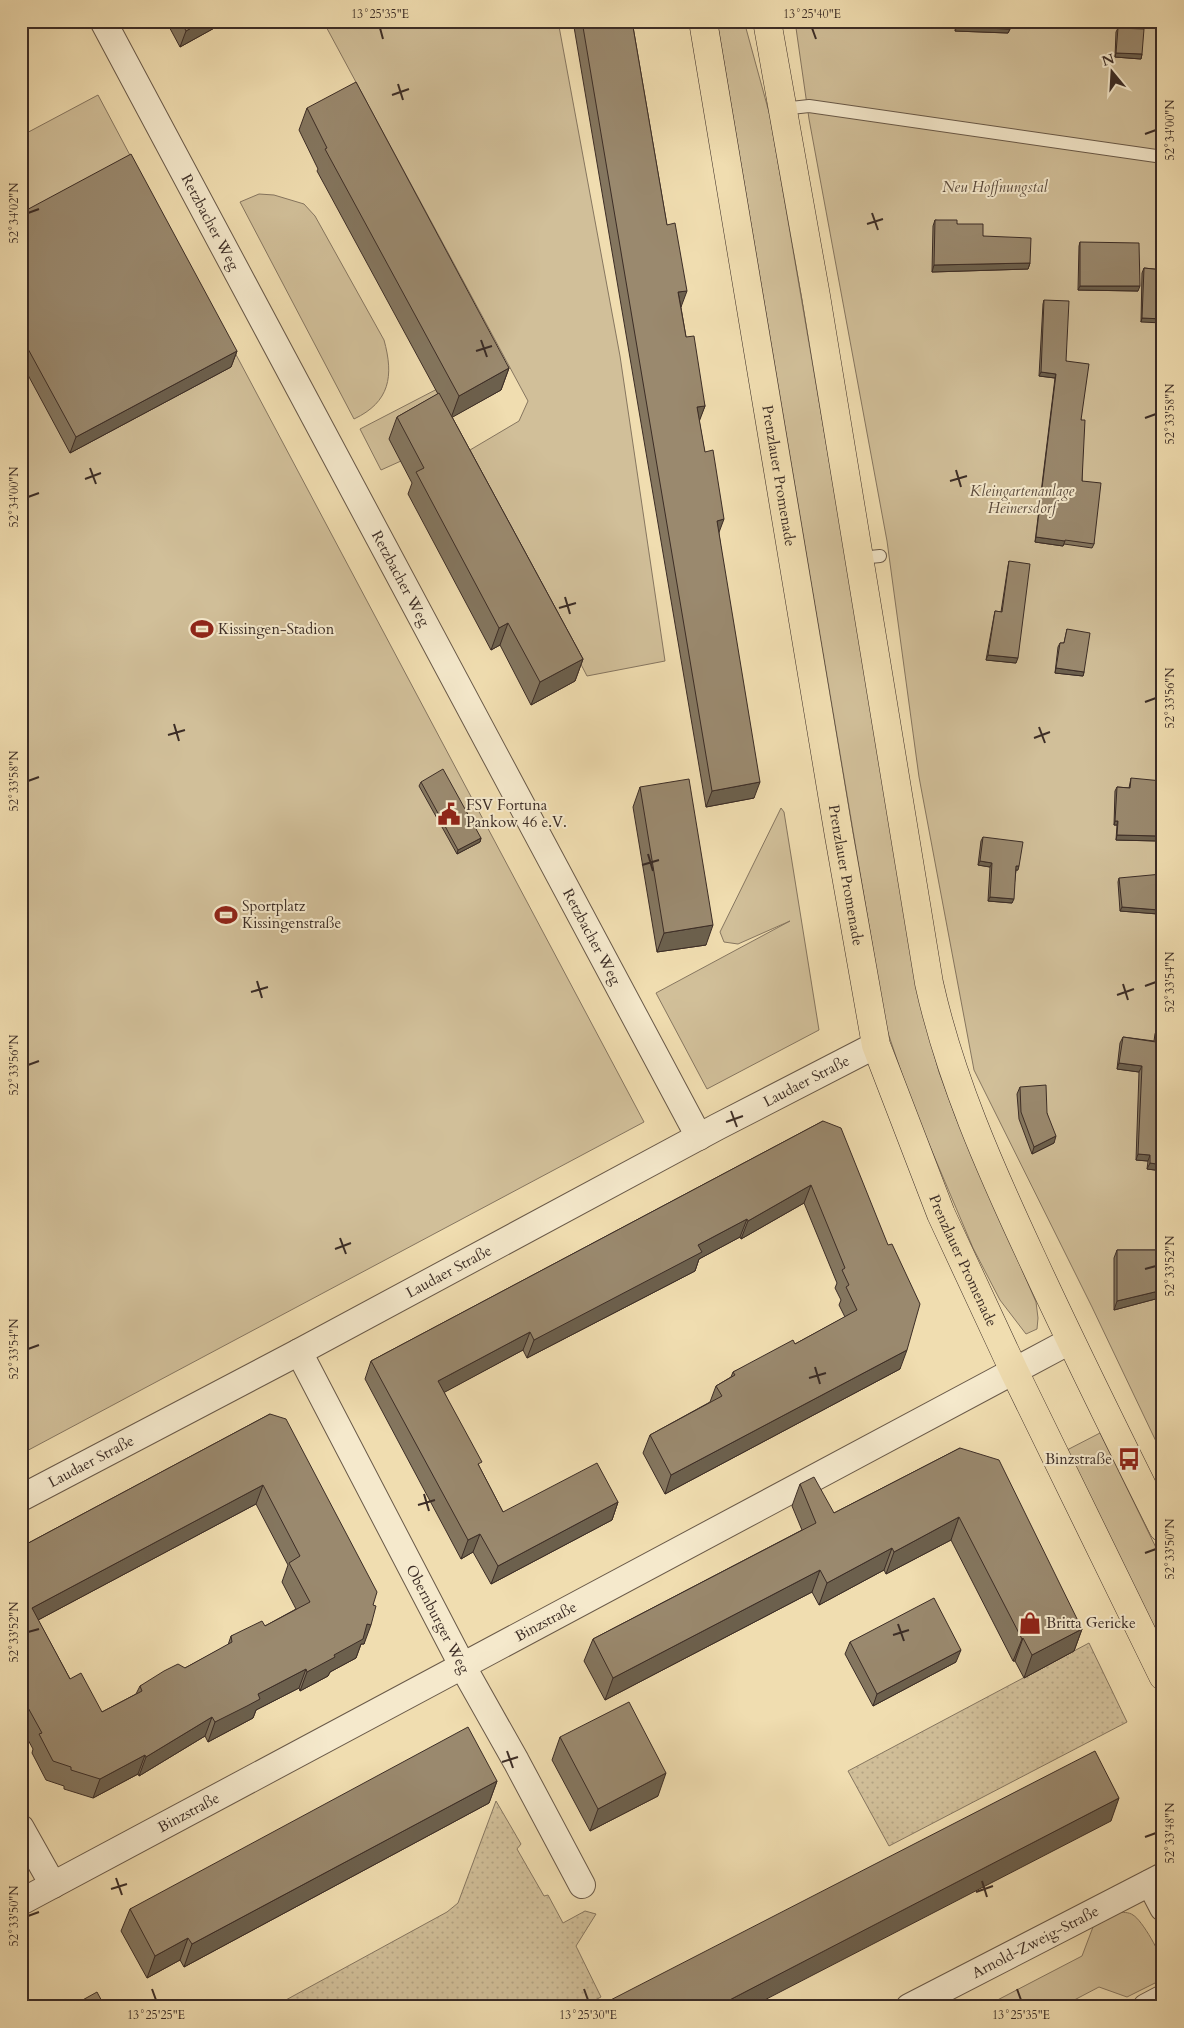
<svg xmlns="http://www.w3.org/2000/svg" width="1184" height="2028" viewBox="0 0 1184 2028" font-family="Cardo,serif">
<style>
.green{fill:#d1bf99;stroke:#867660}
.park{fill:url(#park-dots);stroke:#867660}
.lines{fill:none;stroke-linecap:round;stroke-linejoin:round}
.lane-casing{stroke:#695948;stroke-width:14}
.street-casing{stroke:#695948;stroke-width:28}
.primary-casing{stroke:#3c2d26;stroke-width:29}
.lane{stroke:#f5e9cc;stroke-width:12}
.street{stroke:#f5e9cc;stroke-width:26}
.primary{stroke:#f0ddb0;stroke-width:28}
.wall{fill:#84765f;stroke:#3c2d26;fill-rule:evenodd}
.shaded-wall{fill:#6c604d;stroke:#3c2d26}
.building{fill:#9a896e;stroke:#3c2d26;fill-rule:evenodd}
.ticks{fill:none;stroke:#3c2d26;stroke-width:2}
.labels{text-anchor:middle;stroke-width:4;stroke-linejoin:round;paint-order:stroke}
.park-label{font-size:15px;font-style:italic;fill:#5a4a3d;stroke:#f5e9cc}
.street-label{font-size:15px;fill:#3c2d26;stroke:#f5e9cc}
.poi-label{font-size:15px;fill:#3c2d26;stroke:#f5e9cc;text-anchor:start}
.neatline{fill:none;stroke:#3c2d26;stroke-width:2}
.ticks-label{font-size:12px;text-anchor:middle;fill:#3c2d26}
</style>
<defs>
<pattern id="park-dots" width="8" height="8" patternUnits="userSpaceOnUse" patternTransform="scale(1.25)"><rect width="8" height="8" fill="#d1bf99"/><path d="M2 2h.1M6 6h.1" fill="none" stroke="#b4a484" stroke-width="1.8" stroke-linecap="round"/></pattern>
</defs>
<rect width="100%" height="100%" fill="#f0ddb0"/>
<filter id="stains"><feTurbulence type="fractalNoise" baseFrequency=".004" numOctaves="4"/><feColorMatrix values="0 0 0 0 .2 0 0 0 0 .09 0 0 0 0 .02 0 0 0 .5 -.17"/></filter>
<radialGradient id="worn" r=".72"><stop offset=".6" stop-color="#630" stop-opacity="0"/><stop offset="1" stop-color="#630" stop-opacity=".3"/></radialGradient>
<path class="green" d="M323 21H558L620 356 665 661 587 676 470 450 519 421 528 401Z
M717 21H744L770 116 926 1025 939 1072 956 1118 1036 1302 1038 1318 1037 1329 1026 1334 1000 1300 973 1248 912 1104 886 1027Z
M795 21H1163V1456L1092 1307 974 1070 919 777 887 541 809 119Z
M98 95 644 1122 21 1454V136Z
M259 194 274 195 304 204 315 216 384 340C394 376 390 402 354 419L240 202Z
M443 386 401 461 381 470 360 429Z
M781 808 784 812 819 1030 707 1089 656 993 790 921 738 944 724 942 720 932Z
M1100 1433 1163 1562V1645L1067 1450Z
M1118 1913C1122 1912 1129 1912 1133 1915 1142 1920 1162 1955 1163 1966 1163 1971 1161 1976 1159 1981L1127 1997 1099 1987 1061 2007H984L1082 1956 1093 1927Z"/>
<path class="park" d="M1089 1643 1127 1722 889 1846 848 1771Z
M496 1801 521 1844 517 1849 544 1896 548 1895 563 1923 585 1911 596 1914 576 1946 601 1997 581 2007H273L447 1912 458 1903Z"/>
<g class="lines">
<defs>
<path id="lane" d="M782 109 809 106 1163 157
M860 558 880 556"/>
<g id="street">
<path id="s1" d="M103 21 699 1137"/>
<path id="s2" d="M299 1352 463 1667 516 1761 582 1885"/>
<path id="s3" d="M21 1498 299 1352 717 1127 876 1045"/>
<path d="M21 1828 53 1885"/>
<path d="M1150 1883 1163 1908"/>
<path id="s4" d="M21 1902 1070 1341"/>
<path id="s5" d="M909 2007 1163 1876"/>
<path d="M1146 2007 1163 1998"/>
</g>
<g id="primary">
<path id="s6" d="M703 21 839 836 876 1045 941 1214 1014 1371 1163 1676"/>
<path d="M767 21 816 296 929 983C950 1078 990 1168 1031 1256 1073 1347 1118 1438 1163 1528"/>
</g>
</defs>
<use href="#lane" class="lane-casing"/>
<use href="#street" class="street-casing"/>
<use href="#primary" class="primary-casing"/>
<use href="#lane" class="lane"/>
<use href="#street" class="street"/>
<use href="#primary" class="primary"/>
</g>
<path class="wall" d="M166 21H227L180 47Z
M234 21H246L236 27Z
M573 21H632L686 337 705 406 699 420 719 534 754 798 706 807Z
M956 21H1011L1010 29 1008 33 955 31Z
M1118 28 1142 54 1141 59 1115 57 1116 32Z
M307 108 509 368 501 390 452 417 583 659 575 681 531 705 500 645 491 650 408 494 412 483 389 439 397 417 438 394 317 171 318 169 299 130Z
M21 213 237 351 231 367 70 453 21 362Z
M935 220 957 224 983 236 1030 263 1028 269 932 272 933 226Z
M1080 242 1138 291 1078 290 1079 246Z
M1144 268 1163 270 1141 322 1142 273Z
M1044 300 1066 361 1081 420 1082 481 1094 544 1092 548 1064 544 1063 546 1035 542 1055 378 1039 376 1043 304Z
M1009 561 1016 663 986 660 994 616 995 611 1001 612 1008 566Z
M1067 629 1084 672 1083 676 1055 673 1058 647 1060 643H1064Z
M1131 778 1158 819V841L1116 840 1117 825H1114L1115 791 1117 787 1129 788Z
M421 782 481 838 480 842 457 854 419 786Z
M640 787 706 945 657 952 633 807Z
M983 837 1018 870H1016L1012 903 988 901 990 867 978 865 981 841Z
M1119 878 1158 914 1120 911 1118 882Z
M1157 1028H1163V1171L1147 1169 1148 1161 1136 1160 1139 1072 1117 1069 1120 1043 1123 1037 1154 1041 1155 1034Z
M1020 1087 1047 1113 1054 1143 1032 1154 1019 1119 1017 1094Z
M823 1121 900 1369 665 1494 643 1453 650 1435 710 1402 716 1386 731 1377 733 1372 795 1344 845 1317 839 1305 841 1300 835 1288 837 1283 804 1203 741 1239 740 1237 699 1259 695 1271 527 1358 523 1350 444 1392 480 1468 503 1512 618 1502 612 1520 491 1584 473 1552 461 1559 365 1379 371 1361Z
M1117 1250H1163V1297L1114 1310V1258Z
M270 1414 373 1605 364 1644H361L356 1658 330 1672 328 1676 300 1691 299 1688 256 1710 253 1718 240 1725 208 1742 205 1736 139 1776 138 1774 93 1798 64 1789V1786L46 1780 32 1753 33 1749 21 1727V1547ZM256 1504 288 1565 282 1582 296 1609 265 1626 231 1636 228 1645 185 1668 140 1686 136 1694 102 1712 70 1679 38 1620Z
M960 1448 1082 1629 1074 1651 1024 1678 1015 1661H1013L951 1540 886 1574 884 1570 819 1605 812 1592 605 1700 584 1661 593 1639 802 1530 792 1506 800 1484 834 1513Z
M850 1642 956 1662 873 1706 845 1654Z
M560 1737 658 1796 590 1831 552 1760Z
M497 1781 489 1803 184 1967 180 1960 147 1978 121 1931 130 1909Z"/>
<path class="shaded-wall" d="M204 21H227L180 47 186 31Z
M238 21H246L236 27Z
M957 27 1010 29 1008 33 955 31Z
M1116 53 1142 54 1141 59 1115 57Z
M1030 263 1028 269 932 272 934 265Z
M1080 286H1140L1138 291 1078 290Z
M687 291 681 307 678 292Z
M1142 318 1163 319V323L1141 322Z
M237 351 231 367 70 453 76 437Z
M509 368 501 390 451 418 459 396Z
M1041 372 1056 374 1055 378 1039 376Z
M705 406 699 422 697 407Z
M724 519 718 535 717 521Z
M1036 537 1065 541 1063 546 1035 542Z
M508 623 500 645 491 650 499 628Z
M988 655 1018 658 1016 663 986 660Z
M583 659 575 681 531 705 540 682Z
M1056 668 1084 672 1083 676 1055 673Z
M760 782 754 798 706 807 712 791Z
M1115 821H1118L1117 825H1114Z
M1117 835 1159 836 1158 841 1116 840Z
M481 838 480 842 457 854 458 850Z
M980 861 992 863 990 867 978 865Z
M1016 866H1019L1018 870H1014Z
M990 897 1014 899 1012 903 988 901Z
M1122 907 1159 910 1158 914 1120 911Z
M713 925 706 945 657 952 664 933Z
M1119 1063 1142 1066 1139 1072 1117 1069Z
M1056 1136 1054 1143 1032 1154 1034 1147Z
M1138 1154 1150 1155 1148 1161 1136 1160Z
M1150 1163 1163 1165V1171L1147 1169Z
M811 1185 804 1203 741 1239 748 1221Z
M747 1219 740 1237 699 1259 695 1271 527 1358 534 1340 698 1245Z
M1163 1290V1297L1114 1310 1117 1301Z
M530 1332 523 1350 432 1399 438 1381Z
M907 1350 900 1369 665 1494 671 1475Z
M263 1485 256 1504 25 1627 32 1608Z
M618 1502 612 1520 491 1584 498 1566Z
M959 1517 951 1540 886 1574 894 1552Z
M480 1534 473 1552 461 1559 468 1540Z
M892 1548 884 1570 819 1605 827 1583Z
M820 1570 812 1592 605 1700 613 1678Z
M367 1624 371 1625 364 1644H361L356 1658 330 1672 328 1676 300 1691 307 1672 334 1655Z
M1082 1629 1074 1651 1024 1678 1032 1655Z
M1023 1638 1015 1661H1013L1022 1639Z
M961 1650 956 1662 873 1706 877 1694Z
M306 1669 299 1688 256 1710 253 1718 208 1742 215 1722 258 1694Z
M212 1717 205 1736 139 1776 146 1757Z
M145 1755 138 1774 93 1798 100 1779Z
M666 1773 658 1796 590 1831 598 1809Z
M497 1781 489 1803 184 1967 192 1944Z
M1119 1798 1111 1821 751 2007H716Z
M188 1938 180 1960 147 1978 155 1956Z"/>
<path class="building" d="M181 21H204L186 31Z
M582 21H632L667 225 675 223 687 291 678 292 686 337 694 336 705 406 697 407 705 452 713 450 724 519 717 521 760 782 712 791Z
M957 21H1011L1010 29 957 27Z
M1118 28 1144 29 1142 54 1116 53Z
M356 82 509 368 459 396 325 149 327 148 307 108Z
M131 154 237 351 76 437 21 336V213Z
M935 220H957V224H983V236L1031 238 1030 263 934 265Z
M1080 242 1139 243 1140 286H1080Z
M1144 268 1163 270V319L1142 318Z
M1044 300 1069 301 1066 361 1089 364 1081 420H1085L1082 481 1101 483 1094 544 1065 540V541L1036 537 1056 374 1041 372Z
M439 393 583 659 540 682 508 623 499 628 416 472 424 468 397 417Z
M1009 561 1030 564 1018 658 988 655 995 611 1002 612Z
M1067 629 1090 633 1084 672 1056 668 1060 643H1064Z
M443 769 481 838 458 850 421 782Z
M1131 778 1162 781 1158 819 1159 836 1117 835 1118 821H1115L1117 787 1130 788Z
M689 779 713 925 664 933 640 787Z
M983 837 1023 842 1019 866H1016L1014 899 990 897 992 863 980 861Z
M1162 874 1159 910 1122 907 1119 878Z
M1157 1028H1163V1165L1150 1163V1155L1138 1154 1142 1066 1119 1063 1123 1037 1156 1042Z
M1046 1085 1047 1113 1056 1136 1034 1147 1021 1112 1020 1087Z
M823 1121 841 1128 888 1245 892 1244 920 1304 907 1350 671 1475 650 1435 722 1396 716 1386 735 1375 733 1372 793 1340 795 1344 857 1310 846 1287 849 1285 842 1270 845 1268 811 1185 748 1221 747 1219 698 1245 702 1252 534 1340 530 1332 438 1381 482 1462 478 1464 503 1512 597 1463 618 1502 498 1566 480 1534 468 1540 371 1361Z
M1117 1250H1163V1290L1117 1301Z
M270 1414 286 1419 377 1592 373 1605 376 1606 371 1625 367 1624 363 1639 334 1655 335 1657 307 1672 306 1669 258 1694 260 1699 247 1706 215 1722 212 1717 146 1757 145 1755 100 1779 71 1770V1767L53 1761 39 1734 42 1733 21 1695V1547ZM263 1485 300 1556 289 1563 310 1602 265 1626 262 1621 231 1636 232 1642 185 1668 178 1664 164 1671 140 1686 142 1691 102 1712 81 1673 70 1679 32 1608Z
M960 1448 999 1460 1082 1629 1032 1655 1023 1638 1022 1639 959 1517 894 1552 892 1548 827 1583 820 1570 613 1678 593 1639 816 1523 800 1484 814 1477 834 1513Z
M934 1598 961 1650 877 1694 850 1642Z
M629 1702 666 1773 598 1809 560 1737Z
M468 1727 497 1781 192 1944 188 1938 155 1956 130 1909Z
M1095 1751 1119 1798 716 2007H597Z
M97 1992 105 2007H70Z"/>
<path class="ticks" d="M380 28 383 39M812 28 816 39M398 84 403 100M392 95 409 89M1145 134 1156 130M28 213 39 209M872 213 878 230M867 224 883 219M481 340 487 357M476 351 492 346M1145 418 1156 414M90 468 96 484M956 470 961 487M85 479 101 473M950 481 967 476M28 497 39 493M565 597 570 614M559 608 576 603M1145 702 1156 698M174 724 179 741M1039 727 1045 743M168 735 185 730M1034 738 1050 732M28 781 39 777M648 854 653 871M642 865 659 860M257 981 262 998M1123 984 1128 1000M1145 986 1156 982M251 992 268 987M1117 995 1134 989M28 1065 39 1061M731 1111 737 1127M726 1122 743 1116M340 1238 346 1254M335 1249 351 1243M1145 1269 1156 1266M28 1349 39 1345M815 1367 820 1384M809 1378 826 1373M424 1494 429 1511M418 1505 435 1500M1145 1553 1156 1549M898 1624 904 1641M28 1632 39 1629M893 1635 909 1630M507 1751 513 1768M502 1762 518 1757M1145 1837 1156 1833M116 1878 122 1895M982 1881 987 1897M111 1889 127 1884M976 1892 993 1886M28 1916 39 1912M152 1989 156 2000M584 1989 588 2000M1017 1989 1021 2000"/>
<defs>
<symbol id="stadium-bare" viewBox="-9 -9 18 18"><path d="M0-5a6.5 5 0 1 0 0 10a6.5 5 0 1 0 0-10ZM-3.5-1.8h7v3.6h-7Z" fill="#8f2418" stroke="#f5e9cc" stroke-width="2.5" paint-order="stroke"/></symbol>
<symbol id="civic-bare" viewBox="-9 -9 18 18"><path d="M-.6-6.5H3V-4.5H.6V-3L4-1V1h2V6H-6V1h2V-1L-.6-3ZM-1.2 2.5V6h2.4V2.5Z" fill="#8f2418" stroke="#f5e9cc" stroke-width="2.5" paint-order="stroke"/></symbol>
<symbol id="bus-bare" viewBox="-9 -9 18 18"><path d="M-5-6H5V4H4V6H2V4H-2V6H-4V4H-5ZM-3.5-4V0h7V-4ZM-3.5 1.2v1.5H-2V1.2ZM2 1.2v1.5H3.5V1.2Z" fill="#8f2418" stroke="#f5e9cc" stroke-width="2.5" paint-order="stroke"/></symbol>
<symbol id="shop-bare" viewBox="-9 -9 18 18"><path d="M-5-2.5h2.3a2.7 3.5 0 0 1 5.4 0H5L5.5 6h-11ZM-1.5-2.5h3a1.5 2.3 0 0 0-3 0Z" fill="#8f2418" stroke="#f5e9cc" stroke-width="2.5" paint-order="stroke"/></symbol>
</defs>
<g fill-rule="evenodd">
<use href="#stadium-bare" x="186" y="613" width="32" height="32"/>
<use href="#civic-bare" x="433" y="798" width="32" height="32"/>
<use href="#stadium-bare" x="210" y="899" width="32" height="32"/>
<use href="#bus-bare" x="1113" y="1443" width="32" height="32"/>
<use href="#shop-bare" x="1014" y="1607" width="32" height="32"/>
</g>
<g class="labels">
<g class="park-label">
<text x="995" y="192">Neu Hoffnungstal</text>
<text x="1022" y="496">Kleingartenanlage<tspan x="1022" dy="17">Heinersdorf</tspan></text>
</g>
<g class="street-label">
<text dy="5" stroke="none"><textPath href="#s1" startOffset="228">Retzbacher Weg</textPath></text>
<text dy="5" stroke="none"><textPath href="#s6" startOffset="461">Prenzlauer Promenade</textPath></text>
<text dy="5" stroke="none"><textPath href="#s1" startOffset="632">Retzbacher Weg</textPath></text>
<text dy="5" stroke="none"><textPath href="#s6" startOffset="866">Prenzlauer Promenade</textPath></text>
<text dy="5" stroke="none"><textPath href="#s1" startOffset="1038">Retzbacher Weg</textPath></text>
<text dy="5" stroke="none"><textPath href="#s3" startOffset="889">Laudaer Straße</textPath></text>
<text dy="5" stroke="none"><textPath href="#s6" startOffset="1271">Prenzlauer Promenade</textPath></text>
<text dy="5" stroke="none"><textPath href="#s3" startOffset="484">Laudaer Straße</textPath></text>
<text dy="5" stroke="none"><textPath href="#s3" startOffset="79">Laudaer Straße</textPath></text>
<text dy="5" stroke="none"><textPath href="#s2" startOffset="301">Obernburger Weg</textPath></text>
<text dy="5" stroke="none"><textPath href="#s4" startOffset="595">Binzstraße</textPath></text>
<text dy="5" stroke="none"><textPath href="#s4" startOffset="190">Binzstraße</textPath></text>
<text dy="5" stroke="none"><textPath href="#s5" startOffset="142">Arnold-Zweig-Straße</textPath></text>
</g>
<g class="poi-label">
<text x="218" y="634">Kissingen-Stadion</text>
<text x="466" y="810">FSV Fortuna<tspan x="466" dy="17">Pankow 46 e.V.</tspan></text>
<text x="242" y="911">Sportplatz<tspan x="242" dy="17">Kissingenstraße</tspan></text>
<text x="1112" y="1464" text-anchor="end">Binzstraße</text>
<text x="1046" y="1628">Britta Gericke</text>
</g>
</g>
<rect width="1184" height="2028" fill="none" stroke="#f0ddb0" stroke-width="55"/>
<g transform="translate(1112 72) rotate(342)" stroke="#f5e9cc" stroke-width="4" paint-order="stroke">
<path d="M0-4L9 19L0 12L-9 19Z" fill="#3c2d26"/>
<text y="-8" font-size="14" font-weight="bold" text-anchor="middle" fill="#3c2d26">N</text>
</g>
<rect x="28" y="28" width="1128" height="1972" class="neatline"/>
<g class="ticks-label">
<text x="380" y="18">13°25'35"E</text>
<text x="812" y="18">13°25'40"E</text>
<text transform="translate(1170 130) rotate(-90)" y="4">52°34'00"N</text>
<text transform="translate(14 213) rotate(-90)" y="4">52°34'02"N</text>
<text transform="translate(1170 414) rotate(-90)" y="4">52°33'58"N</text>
<text transform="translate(14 497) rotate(-90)" y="4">52°34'00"N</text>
<text transform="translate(1170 698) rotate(-90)" y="4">52°33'56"N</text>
<text transform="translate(14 781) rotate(-90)" y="4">52°33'58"N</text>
<text transform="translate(1170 982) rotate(-90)" y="4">52°33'54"N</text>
<text transform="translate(14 1065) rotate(-90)" y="4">52°33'56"N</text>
<text transform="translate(1170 1266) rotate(-90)" y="4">52°33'52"N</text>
<text transform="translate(14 1349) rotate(-90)" y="4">52°33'54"N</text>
<text transform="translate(1170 1549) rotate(-90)" y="4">52°33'50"N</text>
<text transform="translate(14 1632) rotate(-90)" y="4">52°33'52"N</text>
<text transform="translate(1170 1833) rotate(-90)" y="4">52°33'48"N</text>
<text transform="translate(14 1916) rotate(-90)" y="4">52°33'50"N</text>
<text x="156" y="2019">13°25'25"E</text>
<text x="588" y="2019">13°25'30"E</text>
<text x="1021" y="2019">13°25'35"E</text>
</g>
<rect width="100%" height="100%" filter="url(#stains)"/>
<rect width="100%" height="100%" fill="url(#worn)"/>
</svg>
